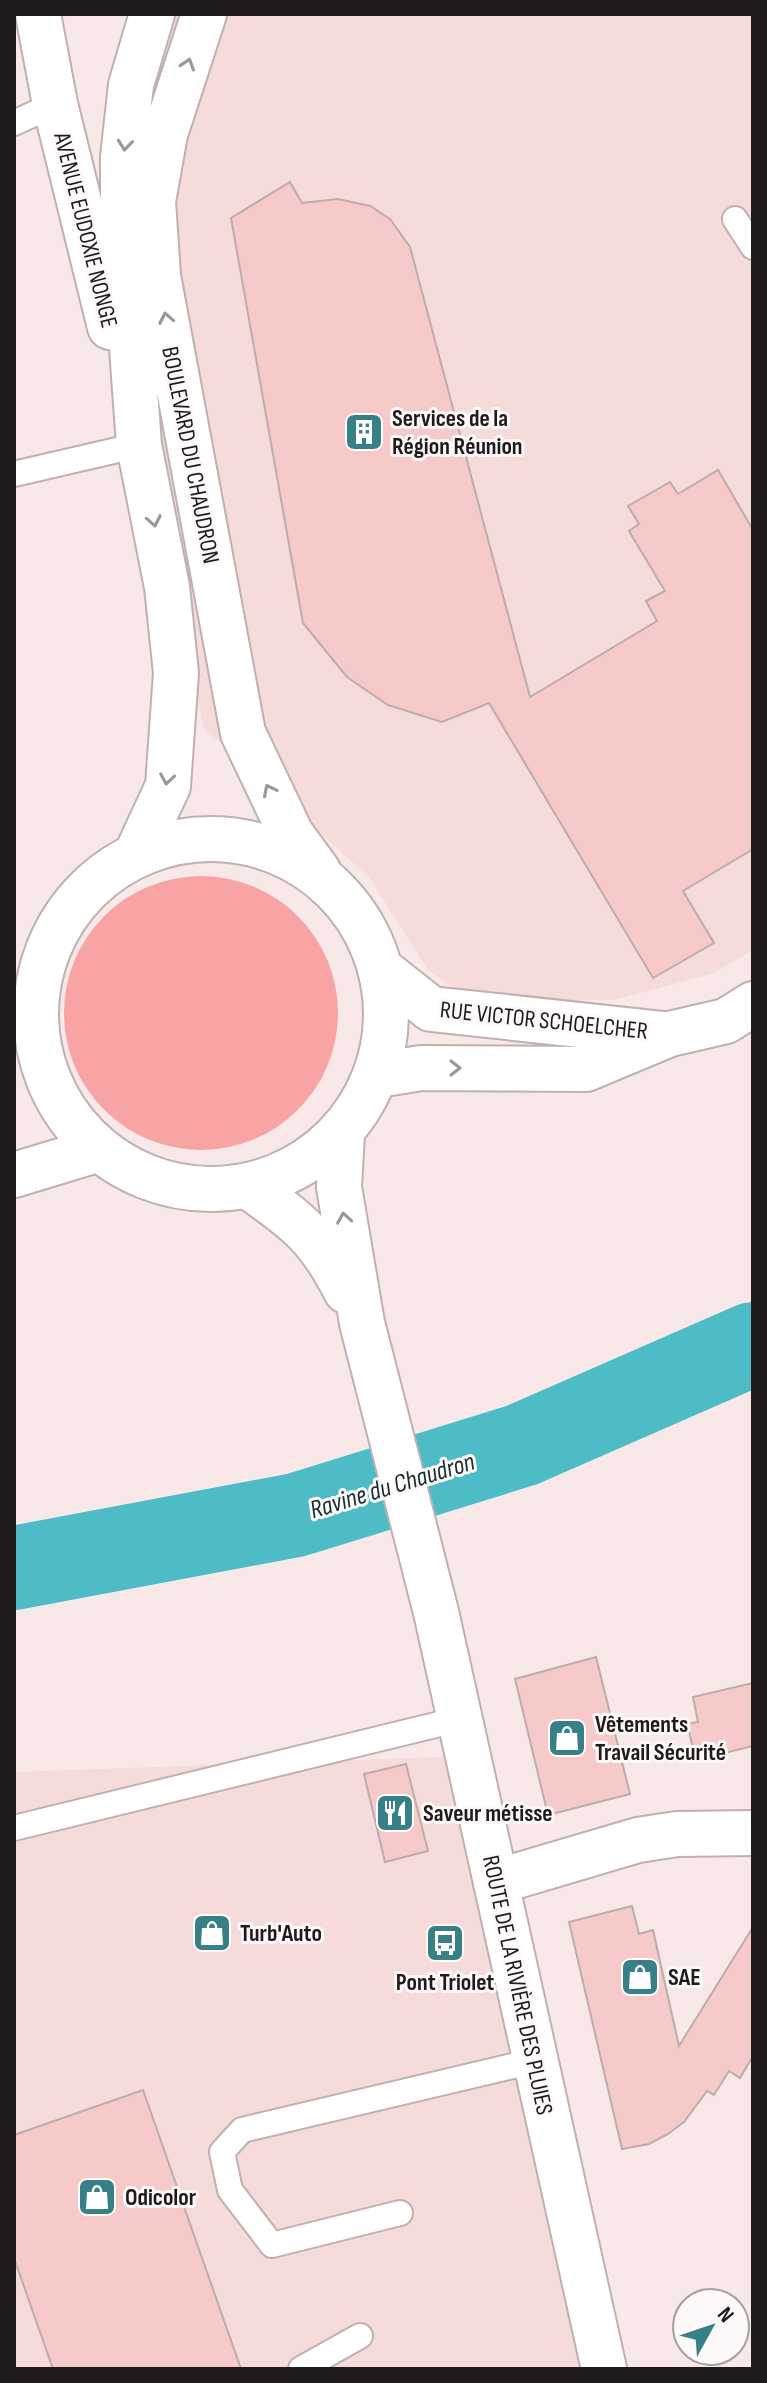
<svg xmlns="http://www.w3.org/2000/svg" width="767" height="2383" viewBox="0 0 767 2383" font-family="'Sofia Sans Condensed',sans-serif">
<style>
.built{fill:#f5dbda}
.green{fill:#f8a4a5}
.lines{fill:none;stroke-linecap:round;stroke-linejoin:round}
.river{stroke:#4dbcc6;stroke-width:84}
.building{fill:#f7caca;stroke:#bcacac;stroke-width:2}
.lane-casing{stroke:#c0b0b0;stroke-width:28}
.street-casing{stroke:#c0b0b0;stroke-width:48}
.secondary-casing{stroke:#c0b0b0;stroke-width:48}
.lane{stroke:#fff;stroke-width:24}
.street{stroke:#fff;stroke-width:44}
.secondary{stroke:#fff;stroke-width:44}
.oneway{stroke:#9b9898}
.labels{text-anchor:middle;stroke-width:6;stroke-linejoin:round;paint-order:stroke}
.street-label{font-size:24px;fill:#201a1a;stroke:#fdf9f9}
.poi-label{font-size:24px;font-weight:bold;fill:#201a1a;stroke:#fdf9f9;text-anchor:start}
.water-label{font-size:26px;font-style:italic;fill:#152e30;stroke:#fdf9f9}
</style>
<rect width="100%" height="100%" fill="#f9e8e8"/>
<path class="built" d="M169 14H753V950L711 974 613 1000 469 1001 428 970 369 877 203 727 157 451 138 145Z
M468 1756 604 2369H14V1772Z"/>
<path class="green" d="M64 1013a137 137 0 1 1 274 0a137 137 0 1 1-274 0Z"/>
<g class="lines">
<path class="river" d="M14 1568 296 1515 522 1445 753 1344"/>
</g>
<path class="building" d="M290 182 302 203 338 199 370 206 390 219 410 247 530 697 657 621 646 601 665 591 629 531 639 524 628 506 670 482 678 494 718 470 753 530V849L683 891 714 943 653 978 489 703 442 722 388 705 347 677 303 623 231 218Z
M596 1657 630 1794 548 1815 515 1679Z
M753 1683V1746L696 1760 687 1724 698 1722 693 1697Z
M406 1764 428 1851 385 1862 364 1774Z
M632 1906 639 1934 653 1930 679 2046 753 1927V2056L740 2078 729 2071 714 2095 707 2091 684 2122 668 2134 649 2144 622 2149 569 1922Z
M143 2090 241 2369H53L14 2258V2135Z"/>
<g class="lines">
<defs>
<path id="lane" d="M14 123 55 104
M735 219 753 247
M14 474 139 445
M14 1828 460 1719
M400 2213 272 2245 230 2190 222 2152 242 2130 534 2061
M301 2369 360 2336"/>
<path id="street" d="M496 1882 638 1840 677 1834 753 1833"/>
<path id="secondary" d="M38 14 55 104 110 327
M204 14 165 134 153 201 158 276 243 733 291 834 318 871
M36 1014a175 175 0 1 1 350 0a175 175 0 1 1-350 0Z
M137 853 168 786 176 673 167 587 139 445 123 224V157L131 85 152 14
M383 971 431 1009 664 1034
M378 1075 421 1068 586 1069 670 1034 726 1021 753 1004
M342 1134 339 1187 362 1323 436 1612 604 2369
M14 1175 100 1149
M249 1187C298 1221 319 1237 346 1291"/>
</defs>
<use href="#lane" class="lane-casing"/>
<use href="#street" class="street-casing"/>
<use href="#secondary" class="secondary-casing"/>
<use href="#lane" class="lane"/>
<use href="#street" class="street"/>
<use href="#secondary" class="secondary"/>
</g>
<defs><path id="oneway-chevron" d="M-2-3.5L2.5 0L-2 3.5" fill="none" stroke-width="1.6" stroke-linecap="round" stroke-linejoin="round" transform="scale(2)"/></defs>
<g class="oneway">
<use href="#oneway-chevron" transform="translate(188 64) rotate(-72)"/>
<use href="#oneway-chevron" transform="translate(125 145) rotate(96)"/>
<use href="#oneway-chevron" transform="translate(166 318) rotate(-101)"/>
<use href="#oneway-chevron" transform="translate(154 521) rotate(79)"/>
<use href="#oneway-chevron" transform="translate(167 779) rotate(99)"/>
<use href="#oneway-chevron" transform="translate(269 790) rotate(-117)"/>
<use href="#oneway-chevron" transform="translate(455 1068)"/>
<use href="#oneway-chevron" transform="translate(344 1218) rotate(-99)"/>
</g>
<defs>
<symbol id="building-square" viewBox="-11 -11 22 22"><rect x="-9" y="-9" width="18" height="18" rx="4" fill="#388087" stroke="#fdf9f9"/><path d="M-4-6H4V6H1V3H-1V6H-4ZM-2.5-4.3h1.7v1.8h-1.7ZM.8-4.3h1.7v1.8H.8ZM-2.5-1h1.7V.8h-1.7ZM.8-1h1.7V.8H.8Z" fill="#fff"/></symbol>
<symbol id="shop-square" viewBox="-11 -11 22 22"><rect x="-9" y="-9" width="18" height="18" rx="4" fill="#388087" stroke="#fdf9f9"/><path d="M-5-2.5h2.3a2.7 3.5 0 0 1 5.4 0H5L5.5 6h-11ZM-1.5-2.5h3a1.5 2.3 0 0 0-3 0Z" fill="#fff"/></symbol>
<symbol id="restaurant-square" viewBox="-11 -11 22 22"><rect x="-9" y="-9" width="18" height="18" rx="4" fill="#388087" stroke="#fdf9f9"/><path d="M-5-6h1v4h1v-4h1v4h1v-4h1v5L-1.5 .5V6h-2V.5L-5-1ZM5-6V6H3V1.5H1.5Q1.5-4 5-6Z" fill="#fff"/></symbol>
<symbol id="bus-square" viewBox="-11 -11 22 22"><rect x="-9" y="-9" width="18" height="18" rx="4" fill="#388087" stroke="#fdf9f9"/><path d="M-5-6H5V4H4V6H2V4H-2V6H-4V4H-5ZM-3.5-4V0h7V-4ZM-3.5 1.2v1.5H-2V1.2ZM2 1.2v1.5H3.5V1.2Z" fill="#fff"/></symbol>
</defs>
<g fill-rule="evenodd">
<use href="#building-square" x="342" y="410" width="44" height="44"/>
<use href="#shop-square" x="545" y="1716" width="44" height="44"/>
<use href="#restaurant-square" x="373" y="1791" width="44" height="44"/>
<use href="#shop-square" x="190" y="1911" width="44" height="44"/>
<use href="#bus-square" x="423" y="1921" width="44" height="44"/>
<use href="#shop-square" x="618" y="1955" width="44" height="44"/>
<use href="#shop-square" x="75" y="2175" width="44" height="44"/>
</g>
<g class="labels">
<g class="street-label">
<text transform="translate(86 230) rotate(76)" y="8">AVENUE EUDOXIE NONGE</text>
<text transform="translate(191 455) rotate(79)" y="8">BOULEVARD DU CHAUDRON</text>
<text transform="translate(544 1020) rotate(6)" y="8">RUE VICTOR SCHOELCHER</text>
<text transform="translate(518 1985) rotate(78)" y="8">ROUTE DE LA RIVIÈRE DES PLUIES</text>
</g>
<g class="poi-label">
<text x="392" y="426">Services de la<tspan x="392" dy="28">Région Réunion</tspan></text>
<text x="595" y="1732">Vêtements<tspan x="595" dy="28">Travail Sécurité</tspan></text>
<text x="423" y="1821">Saveur métisse</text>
<text x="240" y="1941">Turb'Auto</text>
<text x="668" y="1985">SAE</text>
<text x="445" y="1990" text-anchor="middle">Pont Triolet</text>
<text x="125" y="2205">Odicolor</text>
</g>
<g class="water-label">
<text transform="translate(392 1485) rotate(-17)" y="9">Ravine du Chaudron</text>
</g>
</g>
<rect width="767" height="2383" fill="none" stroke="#201a1a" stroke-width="32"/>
<g transform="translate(711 2327) rotate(50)"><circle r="38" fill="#fdf9f9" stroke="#a5a0a0" stroke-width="2"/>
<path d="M0-6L14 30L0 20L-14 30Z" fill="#388087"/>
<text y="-12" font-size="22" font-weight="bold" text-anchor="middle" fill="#201a1a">N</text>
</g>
</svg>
